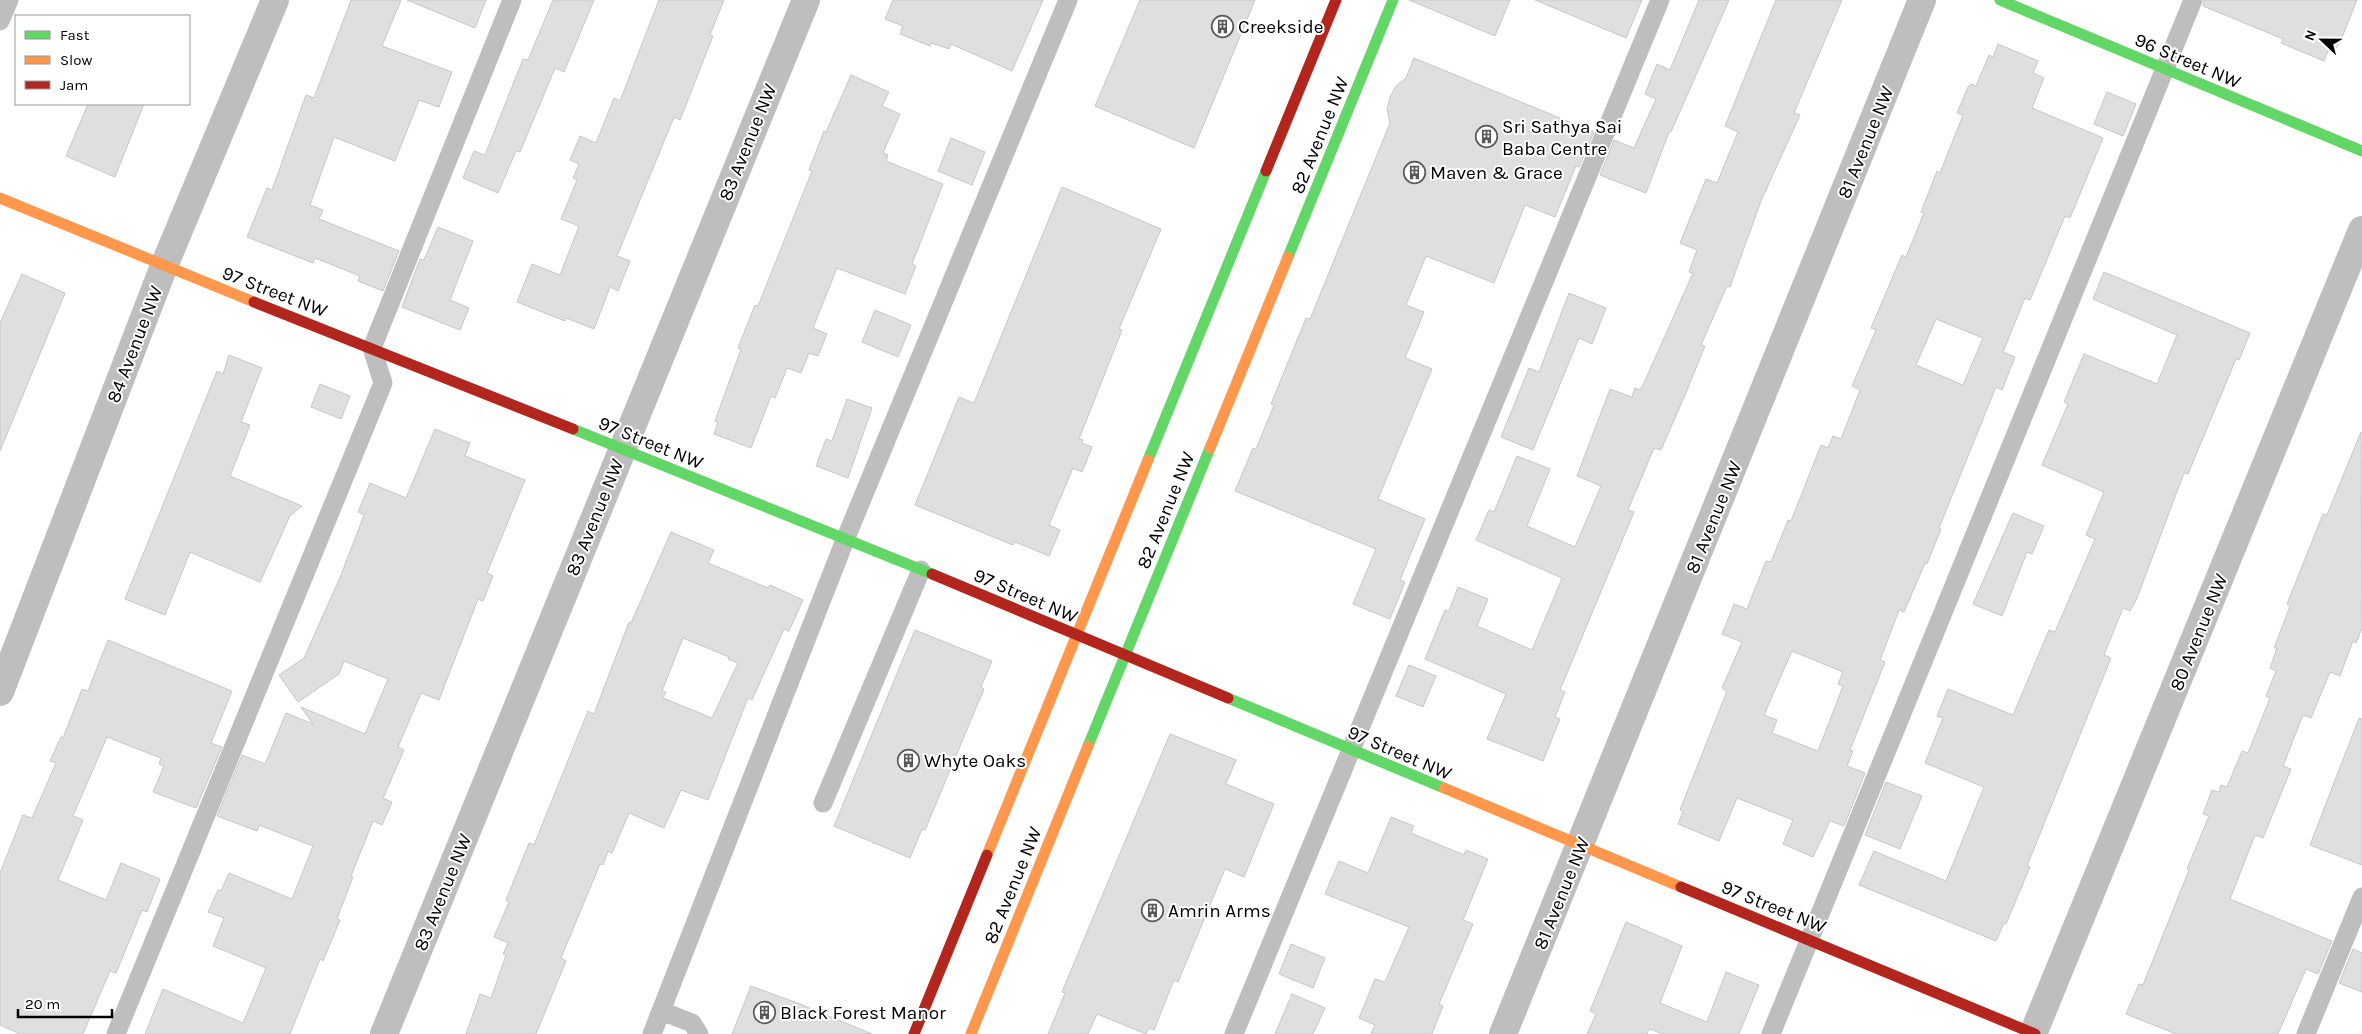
<svg xmlns="http://www.w3.org/2000/svg" width="2362" height="1034" viewBox="0 0 2362 1034" font-family="Karla,sans-serif">
<style>
.building{fill:#dfdfdf;stroke:#c7c7c7;fill-rule:evenodd}
.lines{fill:none;stroke-linecap:round;stroke-linejoin:round}
.lane{stroke:#bebebe;stroke-width:19}
.street{stroke:#bebebe;stroke-width:28}
.fast{stroke:#63d668;stroke-width:11}
.slow{stroke:#ff974d;stroke-width:11}
.jam{stroke:#b3261e;stroke-width:11}
.labels{text-anchor:middle;stroke-width:4;stroke-linejoin:round;paint-order:stroke}
.poi-label{font-size:19px;fill:#000;stroke:#fff;text-anchor:start}
.street-label{font-size:19px;fill:#000;stroke:#fff}
</style>
<rect width="100%" height="100%" fill="#fff"/>
<path class="building" d="M351 0H401L382 46 452 72 439 107 419 100 395 161 334 137 310 205 323 210 319 219 399 251 383 291 358 281 360 276 315 258 313 263 247 237 267 188 272 190 306 95 314 98Z
M407 0H486L475 28Z
M553 0H594L564 72 555 68 520 152 516 151 498 193 463 178 474 151 485 155 523 59 528 60Z
M659 0H724L710 35 713 36 680 120 674 117 617 256 630 261 618 291 610 287 594 329 566 318 565 321 517 302 532 264 560 275 579 226 561 219 577 180 573 178 579 164 570 160 580 136 596 143 614 98 620 101Z
M893 0H1043L1012 71 951 44 949 49 931 43 930 46 900 34 903 26 885 19Z
M1140 0H1255L1194 148 1095 106Z
M1409 0H1510L1495 36Z
M1535 0H1642L1626 38Z
M1699 0H1729L1671 132H1669L1646 193 1600 175 1614 140 1634 148 1656 99 1645 94 1657 64 1670 70Z
M1776 0H1842L1794 113 1800 115 1761 201 1730 287 1727 286 1701 345 1705 346 1685 395 1661 450 1654 448 1628 510 1634 512 1560 690 1565 692 1555 717 1560 719 1543 761 1487 739 1506 694 1425 659 1445 610 1449 611 1458 587 1488 599 1477 626 1532 650 1562 578 1476 540 1489 510 1494 512 1517 456 1550 469 1527 526 1575 547 1601 486 1577 476 1610 389 1632 397 1635 388 1639 390 1643 385 1693 273 1689 272 1697 250 1680 243 1706 179 1717 183 1738 132 1725 126Z
M2204 0H2357L2343 35 2336 48 2330 46 2324 61 2281 43 2283 39 2203 6Z
M1998 44 2038 61 2033 73 2044 78 2032 108 2103 138 2070 218 2065 216 2030 300 2025 298 2003 352 2015 357 2002 390 1996 387 1939 528 1941 529 1927 564 1925 563 1904 612 1899 610 1880 660 1885 662 1850 750 1853 751 1847 766 1865 773 1844 826 1830 821 1813 857 1783 844 1793 820 1737 798 1719 841 1678 824 1683 811 1680 810 1727 691 1722 688 1742 642 1722 634 1734 604 1747 609 1766 561 1771 562 1788 520 1791 521 1821 445 1828 448 1833 436 1841 439 1860 390 1852 386 1876 330 1871 328 1902 255 1906 257 1924 213 1921 212 1937 171 1940 173 1963 115 1957 113 1968 87 1971 84 1976 86 1989 55 1993 57ZM1936 319 1983 338 1963 385 1916 365ZM1792 651 1843 672 1838 684 1843 686 1818 751 1772 733 1777 720 1764 715Z
M1414 58 1594 132 1579 167 1576 166 1555 217 1525 205 1494 283 1426 256 1406 305 1424 312 1405 358 1432 369 1378 499 1425 519 1400 580 1405 582 1390 619 1353 604 1376 549 1235 491 1253 448 1256 449 1274 405 1271 404 1306 318 1310 319 1390 123 1387 109 1390 97 1396 86 1406 78Z
M851 75 889 92 882 106 900 114 883 153 888 155 886 161 943 184 912 264 916 266 905 294 837 268 813 328 827 334 818 356 809 353 801 373 787 368 775 398 771 396 751 448 714 434 718 422 715 421 741 349 738 348 755 305 758 306 812 171 809 170 824 131 826 132Z
M2107 92 2136 104 2123 136 2094 124Z
M88 104H144L115 177 66 156Z
M951 138 985 152 972 185 938 171Z
M1062 187 1161 229 1119 329 1122 330 1079 439 1083 440 1082 443 1092 447 1082 472 1073 468 1049 525 1060 530 1049 556 1015 542 1013 545 915 505 959 397 974 403Z
M438 227 473 241 450 300 469 308 460 330 402 307 420 259 424 260Z
M2104 272 2250 333 2239 360 2236 359 2188 474 2184 473 2137 598 2130 611 2123 608 2104 655 2111 658 2027 866 2030 867 2006 924 2004 923 1996 941 1859 885 1874 851 1946 881 1984 787 1925 763 1943 718 1937 716 1948 689 2013 715 2049 630 2055 632 2095 539 2086 535 2104 492 2042 465 2068 404 2064 402 2084 354 2157 384 2177 335 2093 299Z
M22 274 65 293 0 451V323Z
M1569 293 1606 308 1592 344 1579 338 1533 450 1501 437 1529 368 1539 372Z
M875 310 911 325 898 357 862 342Z
M229 355 262 368 241 422 250 425 230 476 302 506 290 516 260 582 190 552 165 615 125 599 217 371 223 374Z
M320 384 350 396 341 419 311 407Z
M847 399 872 408 848 478 816 466 826 439 832 441Z
M435 429 470 443 465 456 525 480 487 573 493 576 483 601 478 599 439 700 421 693 398 747 404 750 383 798 392 802 382 825 373 821 351 876 353 877 337 919 340 920 323 961 320 959 290 1034H145L163 989 243 1023 266 968 213 946 224 918 208 912 218 890 221 891 229 873 292 899 313 846 259 825 257 831 217 816 242 755 265 764 286 713 313 724 301 707 365 734 388 679 344 661 339 674 298 702 279 675 304 658 341 575 364 515 358 512 370 483 406 498Z
M2361 432 2362 628 2356 643 2353 641 2340 676 2330 672 2311 718 2303 715 2283 766 2291 769 2263 838 2255 835 2230 899 2332 941 2318 974 2306 969 2278 1034H2176L2126 1014 2139 984 2143 985 2189 870 2187 869 2209 816 2203 814 2212 790 2219 792 2221 785 2227 787 2242 751 2248 753 2270 698 2266 696 2276 671 2270 668 2277 648H2274L2290 606 2287 604 2323 514 2327 515Z
M2013 513 2044 526 2032 554 2027 552 2002 616 1973 604Z
M671 532 714 550 708 563 768 588 770 585 803 600 789 631 784 629 752 700 748 698 708 800 681 790 664 828 629 813 612 853 608 851 603 865 600 864 561 958 566 961 536 1034H466L480 994 491 998 506 955 503 954 508 943 494 937 509 902 506 900 529 843 534 845 588 711 594 714 629 622 631 623ZM683 638 729 657 728 659 738 663 712 718 663 698 666 692 662 691Z
M915 630 992 661 981 687 984 689 976 708 925 830 922 829 910 858 834 826Z
M108 640 232 691 211 743 222 747 196 808 153 792 164 766 159 764 161 758 107 737 73 816 83 820 58 880 106 900 121 863 160 879 147 912 142 910 116 973 110 971 83 1034H20L0 1025V873L23 815 32 818 56 763 50 761 61 737 63 738 82 689 88 691Z
M1409 665 1436 676 1423 707 1396 696Z
M2359 718 2362 719V865L2310 845Z
M1170 734 1236 760 1226 784 1274 804 1244 877 1225 869 1178 982 1174 980 1154 1030 1149 1028 1146 1034 1097 1014 1088 1034H1048L1065 993 1062 992 1074 963Z
M1886 782 1922 796 1900 849 1865 835Z
M1391 817 1414 826 1411 833 1464 855 1466 850 1488 859 1463 920 1473 924 1439 1004 1443 1006 1432 1034H1371L1375 1025 1359 1018 1375 979 1385 982 1409 927 1325 894 1339 861 1368 873Z
M1626 922 1682 946 1660 1003 1707 1022 1726 972 1759 985 1739 1034H1663L1649 1029 1647 1034H1587L1596 1014 1590 1011Z
M1291 944 1325 958 1313 988 1279 974Z
M2353 949 2362 953V992L2339 983Z
M751 986 800 1004 872 1034H732Z
M1292 994 1325 1008 1313 1034H1275Z"/>
<g class="lines">
<path class="lane" d="M0 21 9 0
M823 803 921 570
M661 1011 692 1023 699 1034
M116 1034 383 383 372 348 512 0
M652 1034 845 540 1068 0
M1234 1034 1660 0
M1771 1034 2193 0
M2306 1034 2362 897"/>
<path class="street" d="M0 692 164 266 275 0
M384 1034 806 0
M1503 1034 1922 0
M2033 1034 2362 230"/>
<path class="fast" d="M2000 0 2362 151
M1288 257 1393 0
M573 429 932 574
M1148 460 1266 171
M1228 698 1444 788
M1088 746 1210 448"/>
<path class="slow" d="M0 198 254 302
M1210 448 1288 257
M1444 788 1681 887
M987 855 1148 460
M971 1034 1088 746"/>
<path class="jam" d="M1266 171 1336 0
M254 302 573 429
M932 574 1228 698
M1681 887 2035 1034
M914 1034 987 855"/>
</g>
<defs>
<symbol id="building-ring" viewBox="-11 -11 22 22"><circle r="9.5" fill="#fff" stroke="#595959" stroke-width="1.5"/><path d="M-4-6H4V6H1V3H-1V6H-4ZM-2.5-4.3h1.7v1.8h-1.7ZM.8-4.3h1.7v1.8H.8ZM-2.5-1h1.7V.8h-1.7ZM.8-1h1.7V.8H.8Z" fill="#595959"/></symbol>
</defs>
<g fill-rule="evenodd">
<use href="#building-ring" x="1210" y="14" width="25" height="25"/>
<use href="#building-ring" x="1474" y="124" width="25" height="25"/>
<use href="#building-ring" x="1402" y="160" width="25" height="25"/>
<use href="#building-ring" x="896" y="748" width="25" height="25"/>
<use href="#building-ring" x="1140" y="898" width="25" height="25"/>
<use href="#building-ring" x="752" y="1000" width="25" height="25"/>
</g>
<g class="labels">
<g class="poi-label">
<text x="1238" y="33">Creekside</text>
<text x="1502" y="133">Sri Sathya Sai<tspan x="1502" dy="22">Baba Centre</tspan></text>
<text x="1430" y="179">Maven &amp; Grace</text>
<text x="924" y="767">Whyte Oaks</text>
<text x="1168" y="917">Amrin Arms</text>
<text x="780" y="1019">Black Forest Manor</text>
</g>
<g class="street-label">
<text transform="translate(2188 60) rotate(23)" y="7">96 Street NW</text>
<text transform="translate(1319 135) rotate(-68)" y="7">82 Avenue NW</text>
<text transform="translate(747 142) rotate(-68)" y="7">83 Avenue NW</text>
<text transform="translate(1865 142) rotate(-68)" y="7">81 Avenue NW</text>
<text transform="translate(275 291) rotate(21)" y="7">97 Street NW</text>
<text transform="translate(134 344) rotate(-69)" y="7">84 Avenue NW</text>
<text transform="translate(651 442) rotate(22)" y="7">97 Street NW</text>
<text transform="translate(1165 510) rotate(-68)" y="7">82 Avenue NW</text>
<text transform="translate(594 517) rotate(-68)" y="7">83 Avenue NW</text>
<text transform="translate(1713 517) rotate(-68)" y="7">81 Avenue NW</text>
<text transform="translate(1026 595) rotate(23)" y="7">97 Street NW</text>
<text transform="translate(2198 632) rotate(-68)" y="7">80 Avenue NW</text>
<text transform="translate(1400 752) rotate(23)" y="7">97 Street NW</text>
<text transform="translate(1012 885) rotate(-68)" y="7">82 Avenue NW</text>
<text transform="translate(442 892) rotate(-68)" y="7">83 Avenue NW</text>
<text transform="translate(1561 893) rotate(-68)" y="7">81 Avenue NW</text>
<text transform="translate(1774 906) rotate(22)" y="7">97 Street NW</text>
</g>
</g>
<rect x="15" y="15" width="175" height="90" fill="#ffffff" stroke="#999999"/>
<rect x="25" y="31" width="25" height="8" fill="#63d668" stroke="#999999"/>
<text x="60" y="40" font-size="15" fill="#000000">Fast</text>
<rect x="25" y="56" width="25" height="8" fill="#ff974d" stroke="#999999"/>
<text x="60" y="65" font-size="15" fill="#000000">Slow</text>
<rect x="25" y="81" width="25" height="8" fill="#b3261e" stroke="#999999"/>
<text x="60" y="90" font-size="15" fill="#000000">Jam</text>
<g transform="translate(2322 40) rotate(292)" stroke="#ffffff" stroke-width="4" paint-order="stroke">
<path d="M0-4L9 19L0 12L-9 19Z" fill="#000000"/>
<text y="-8" font-size="14" font-weight="bold" text-anchor="middle" fill="#000000">N</text>
</g>
<path d="M18 1009v8h94v-8" fill="none" stroke="#000000" stroke-width="2.5"/>
<text x="25" y="1009" font-size="15" fill="#000000" stroke="#ffffff" stroke-width="4" paint-order="stroke">20 m</text>
</svg>
